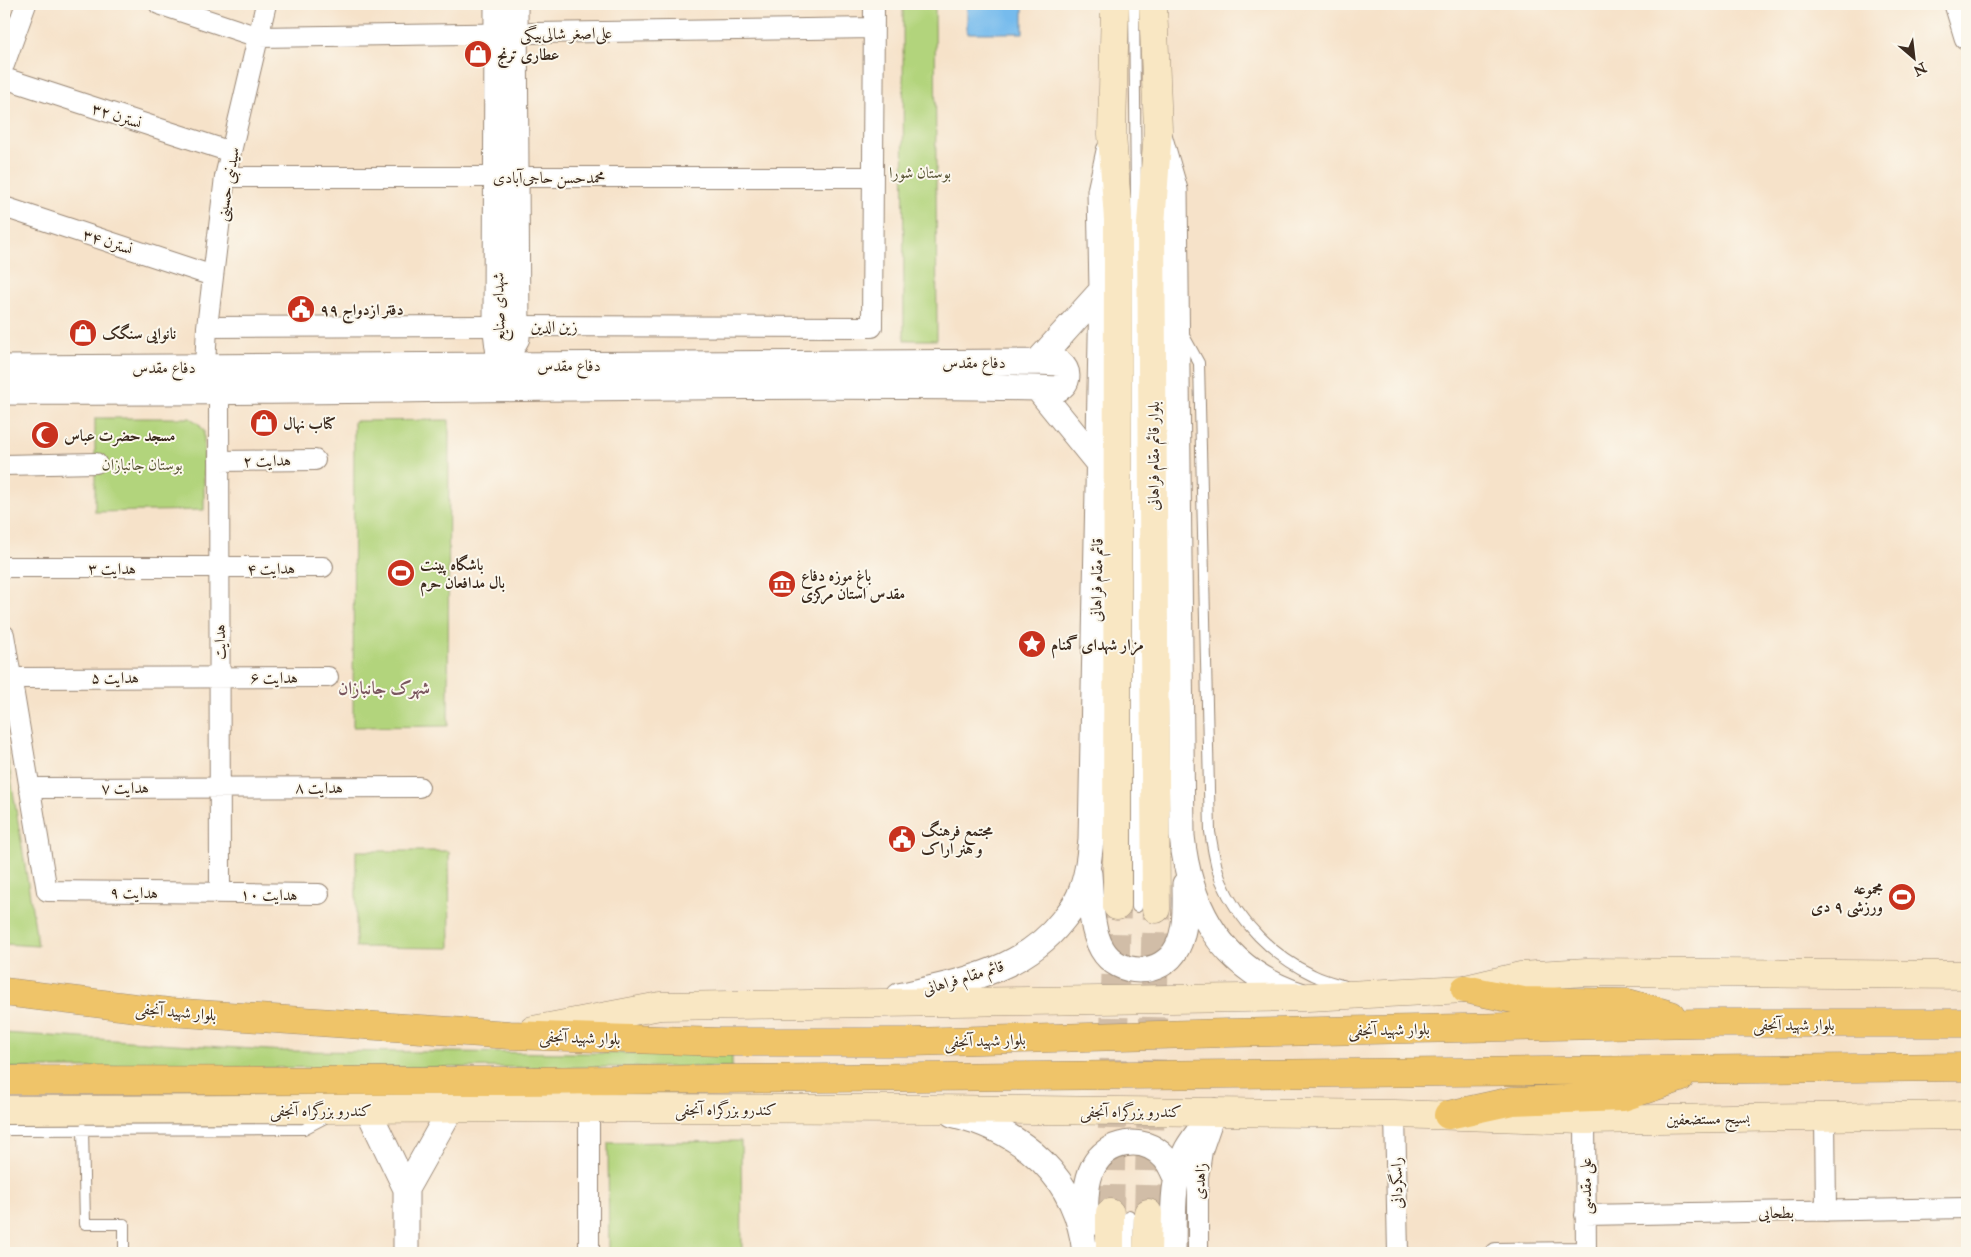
<svg xmlns="http://www.w3.org/2000/svg" width="1971" height="1257" viewBox="0 0 1971 1257" font-family="'IM FELL Double Pica',Amiri,serif">
<style>
.green{fill:#b2d47c;stroke:#767f4d}
.water{fill:#76bbed;stroke:#587286}
.lines{fill:none;stroke-linecap:round;stroke-linejoin:round}
.secondary-tunnel{stroke:#d1bda7;stroke-width:28;stroke-dasharray:28 14;stroke-linecap:butt}
.service-casing{stroke:#988674;stroke-width:12}
.minor-casing{stroke:#988674;stroke-width:22}
.tertiary-casing{stroke:#988674;stroke-width:27}
.secondary-casing{stroke:#988674;stroke-width:29}
.primary-casing{stroke:#988674;stroke-width:29}
.service{stroke:#fff;stroke-width:10}
.minor{stroke:#fff;stroke-width:20}
.tertiary{stroke:#fff;stroke-width:25}
.secondary{stroke:#f9e7c3;stroke-width:28}
.primary{stroke:#efc469;stroke-width:28}
.labels{text-anchor:middle;stroke-width:4;stroke-linejoin:round;paint-order:stroke}
.street-label{font-size:16px;fill:#3b2a1e;stroke:#fbf7ec}
.poi-label{font-size:16px;font-weight:bold;fill:#3b2a1e;stroke:#fbf7ec;text-anchor:start}
.park-label{font-size:16px;fill:#595436;stroke:#fbf7ec}
.neighbourhood-label{font-size:18px;font-weight:bold;fill:#7a575f;stroke:#fbf7ec}
</style>
<rect width="100%" height="100%" fill="#fbf7ec"/>
<filter id="ink" filterUnits="userSpaceOnUse"><feTurbulence type="fractalNoise" baseFrequency=".02" numOctaves="2"/><feDisplacementMap in="SourceGraphic" scale="10" xChannelSelector="R" yChannelSelector="G"/><feConvolveMatrix kernelMatrix="1 2 1 2 8 2 1 2 1" color-interpolation-filters="sRGB"/></filter>
<filter id="wash" filterUnits="userSpaceOnUse"><feTurbulence type="fractalNoise" baseFrequency=".0096" numOctaves="4" result="noise"/><feDisplacementMap in="SourceGraphic" scale="20" xChannelSelector="R" yChannelSelector="G"/><feGaussianBlur stdDeviation="1.12" result="paint"/><feColorMatrix in="noise" values="0 0 0 0 0 0 0 0 0 0 0 0 0 0 0 0 0 1.4 0 .05"/><feComposite in="paint" operator="in"/></filter>
<g filter="url(#wash)">
<rect width="100%" height="100%" fill="#f6e2c9"/>
<path class="green" d="M903 4H935L937 340H904Z
M95 418H190L198 423 204 431V510L95 512Z
M449 420 448 726 353 727 354 421Z
M4 735 38 946 4 944Z
M356 851H449L450 948 356 947Z
M4 1033 284 1051 732 1054V1067L4 1068Z
M741 1141 742 1253H609L608 1143Z"/>
<path class="water" d="M967 4H1023V33H967Z"/>
</g>
<g filter="url(#ink)">
<g class="lines">
<path class="secondary-tunnel" d="M1110 1213 1117 906
M1148 1213 1156 909"/>
<defs>
<path id="service" d="M1134 4 1137 289V907
M1183 334 1199 363 1210 832C1213 849 1215 865 1221 881 1238 921 1274 957 1313 975 1323 980 1335 983 1345 986
M83 1129 85 1224H124V1253
M4 1130 304 1129 327 1117
M1128 1253 1129 1215"/>
<path id="minor" d="M159 4 258 37 874 28
M4 65 26 4
M4 78 231 152
M225 177H873
M4 207 213 276
M207 327 496 326 872 327 874 4
M205 366 207 327 225 177 266 4
M219 392 220 893
M219 461 315 460
M4 465 96 463
M4 567H323
M4 635 47 891 319 894
M11 678 328 677
M29 788 419 787
M589 1108V1253
M1395 1114 1398 1253
M1825 1117 1826 1211
M1585 1120 1586 1253
M1585 1215 1967 1208
M1198 1253V1177L1202 1151 1212 1122
M1496 1253 1586 1252"/>
<path id="tertiary" d="M497 4 496 326C496 344 502 362 501 380
M1957 4 1967 37
M1159 135 1175 190 1182 836C1190 914 1226 972 1303 996
M502 365 517 338 515 4
M4 368 1037 362 1102 290
M1037 388 1058 389C1069 383 1070 371 1060 363L1037 362
M4 392C348 394 692 382 1037 388L1098 463
M1089 874C1091 898 1090 928 1102 949 1118 977 1162 977 1177 948 1187 929 1185 904 1185 884
M899 996C958 982 1022 972 1062 921 1068 914 1075 905 1079 896 1087 878 1089 859 1091 840L1102 290 1100 191 1109 151
M368 1110 406 1189V1253
M952 1114C1023 1131 1077 1177 1085 1253
M406 1189 451 1109
M1085 1228C1086 1209 1084 1185 1093 1167 1106 1141 1143 1134 1164 1157 1170 1163 1173 1172 1177 1180
M1173 1253C1174 1220 1170 1179 1187 1149 1194 1136 1206 1123 1215 1111"/>
<path id="secondary" d="M1115 4 1112 134 1118 220 1117 906
M1153 4 1158 130 1151 224 1156 909
M533 1030 660 1006 1308 997 1465 989 1520 976 1587 972 1967 975
M4 1110 589 1108 933 1109 1395 1114 1585 1120 1967 1115
M1110 1253V1213
M1147 1253 1148 1213"/>
<path id="primary" d="M1465 989 1523 1001 1628 1003 1671 1015
M4 992 169 1012 510 1035 720 1042H911L1227 1033 1699 1023H1967
M4 1080 509 1081 1967 1067
M1448 1115 1512 1101 1623 1097 1680 1078"/>
</defs>
<use href="#service" class="service-casing"/>
<use href="#minor" class="minor-casing"/>
<use href="#tertiary" class="tertiary-casing"/>
<use href="#secondary" class="secondary-casing"/>
<use href="#primary" class="primary-casing"/>
<use href="#service" class="service"/>
<use href="#minor" class="minor"/>
<use href="#tertiary" class="tertiary"/>
<use href="#secondary" class="secondary"/>
<use href="#primary" class="primary"/>
</g>
</g>
<defs>
<symbol id="shop-disc" viewBox="-11 -11 22 22"><circle r="9.5" fill="#c8321e" stroke="#fbf7ec"/><path d="M-5-2.5h2.3a2.7 3.5 0 0 1 5.4 0H5L5.5 6h-11ZM-1.5-2.5h3a1.5 2.3 0 0 0-3 0Z" fill="#fff"/></symbol>
<symbol id="civic-disc" viewBox="-11 -11 22 22"><circle r="9.5" fill="#c8321e" stroke="#fbf7ec"/><path d="M-.6-6.5H3V-4.5H.6V-3L4-1V1h2V6H-6V1h2V-1L-.6-3ZM-1.2 2.5V6h2.4V2.5Z" fill="#fff"/></symbol>
<symbol id="mosque-disc" viewBox="-11 -11 22 22"><circle r="9.5" fill="#c8321e" stroke="#fbf7ec"/><path d="M3.5-4.9A6 6 0 1 0 3.5 4.9A5 5 0 1 1 3.5-4.9Z" fill="#fff"/></symbol>
<symbol id="stadium-disc" viewBox="-11 -11 22 22"><circle r="9.5" fill="#c8321e" stroke="#fbf7ec"/><path d="M0-5a6.5 5 0 1 0 0 10a6.5 5 0 1 0 0-10ZM-3.5-1.8h7v3.6h-7Z" fill="#fff"/></symbol>
<symbol id="museum-disc" viewBox="-11 -11 22 22"><circle r="9.5" fill="#c8321e" stroke="#fbf7ec"/><path d="M0-6L6-3V-2H-6V-3ZM-5-1h2V3h-2ZM-1-1h2V3h-2ZM3-1h2V3H3ZM-6 4H6V6H-6Z" fill="#fff"/></symbol>
<symbol id="sight-disc" viewBox="-11 -11 22 22"><circle r="9.5" fill="#c8321e" stroke="#fbf7ec"/><path d="M0-6L1.8-2.2L6-1.7L2.9 1.2L3.7 5.4L0 3.3L-3.7 5.4L-2.9 1.2L-6-1.7L-1.8-2.2Z" fill="#fff"/></symbol>
</defs>
<g fill-rule="evenodd">
<use href="#shop-disc" x="462" y="38" width="32" height="32"/>
<use href="#civic-disc" x="285" y="293" width="32" height="32"/>
<use href="#shop-disc" x="67" y="317" width="32" height="32"/>
<use href="#shop-disc" x="248" y="407" width="32" height="32"/>
<use href="#mosque-disc" x="29" y="419" width="32" height="32"/>
<use href="#stadium-disc" x="385" y="557" width="32" height="32"/>
<use href="#museum-disc" x="766" y="568" width="32" height="32"/>
<use href="#sight-disc" x="1016" y="628" width="32" height="32"/>
<use href="#civic-disc" x="886" y="823" width="32" height="32"/>
<use href="#stadium-disc" x="1886" y="881" width="32" height="32"/>
</g>
<g class="labels">
<g class="street-label">
<text transform="translate(566 33) rotate(-1)" y="6">علی‌اصغر شالی‌بیگی</text>
<text transform="translate(117 115) rotate(18)" y="6">نسترن ۳۲</text>
<text x="549" y="183">محمدحسن حاجی‌آبادی</text>
<text transform="translate(227 184) rotate(-80)" y="6">سیدنبی حسینی</text>
<text transform="translate(108 241) rotate(18)" y="6">نسترن ۳۴</text>
<text transform="translate(498 307) rotate(-91)" y="6">شهدای صنایع</text>
<text x="554" y="332">زین الدین</text>
<text x="974" y="368">دفاع مقدس</text>
<text x="569" y="371">دفاع مقدس</text>
<text x="164" y="373">دفاع مقدس</text>
<text transform="translate(1153 456) rotate(-90)" y="6">بلوار قائم مقام فراهانی</text>
<text transform="translate(267 460) rotate(-1)" y="6">هدایت ۲</text>
<text x="112" y="574">هدایت ۳</text>
<text transform="translate(271 568) rotate(-1)" y="6">هدایت ۴</text>
<text transform="translate(1096 580) rotate(-89)" y="6">قائم مقام فراهانی</text>
<text transform="translate(219 642) rotate(-90)" y="6">هدایت</text>
<text x="115" y="683">هدایت ۵</text>
<text x="274" y="683">هدایت ۶</text>
<text x="125" y="793">هدایت ۷</text>
<text x="319" y="793">هدایت ۸</text>
<text transform="translate(134 892) rotate(1)" y="6">هدایت ۹</text>
<text transform="translate(269 894) rotate(1)" y="6">هدایت ۱۰</text>
<text transform="translate(963 977) rotate(-17)" y="6">قائم مقام فراهانی</text>
<text transform="translate(176 1011) rotate(5)" y="6">بلوار شهید آنجفی</text>
<text x="1794" y="1030">بلوار شهید آنجفی</text>
<text transform="translate(1389 1029) rotate(-1)" y="6">بلوار شهید آنجفی</text>
<text transform="translate(580 1037) rotate(2)" y="6">بلوار شهید آنجفی</text>
<text transform="translate(985 1040) rotate(-2)" y="6">بلوار شهید آنجفی</text>
<text x="726" y="1115">کندرو بزرگراه آنجفی</text>
<text x="321" y="1116">کندرو بزرگراه آنجفی</text>
<text x="1131" y="1117">کندرو بزرگراه آنجفی</text>
<text transform="translate(1708 1118) rotate(-1)" y="6">بسیج مستضعفین</text>
<text transform="translate(1199 1181) rotate(-86)" y="6">زاهدی</text>
<text transform="translate(1396 1183) rotate(-91)" y="6">راسگردانی</text>
<text transform="translate(1585 1186) rotate(-90)" y="6">علی مقدسی</text>
<text transform="translate(1776 1212) rotate(-1)" y="6">بطحایی</text>
</g>
<g class="poi-label">
<text x="497" y="60">عطاری ترنج</text>
<text x="320" y="315">دفتر ازدواج ۹۹</text>
<text x="102" y="339">نانوایی سنگک</text>
<text x="283" y="429">کتاب نهال</text>
<text x="64" y="441">مسجد حضرت عباس</text>
<text x="420" y="570">باشگاه پینت<tspan x="420" dy="18">بال مدافعان حرم</tspan></text>
<text x="801" y="581">باغ موزه دفاع<tspan x="801" dy="18">مقدس استان مرکزی</tspan></text>
<text x="1051" y="650">مزار شهدای گمنام</text>
<text x="921" y="836">مجتمع فرهنگ<tspan x="921" dy="18">و هنر اراک</tspan></text>
<text x="1883" y="894" text-anchor="end">مجموعه<tspan x="1883" dy="18">ورزشی ۹ دی</tspan></text>
</g>
<g class="park-label">
<text x="920" y="178">بوستان شورا</text>
<text x="142" y="470">بوستان جانبازان</text>
</g>
<g class="neighbourhood-label">
<text x="384" y="694">شهرک جانبازان</text>
</g>
</g>
<rect width="1971" height="1257" fill="none" stroke="#fbf7ec" stroke-width="20"/>
<g transform="translate(1914 58) rotate(152)" stroke="#fbf7ec" stroke-width="4" paint-order="stroke">
<path d="M0-4L9 19L0 12L-9 19Z" fill="#3b2a1e"/>
<text y="-8" font-size="14" font-weight="bold" text-anchor="middle" fill="#3b2a1e">N</text>
</g>
</svg>
